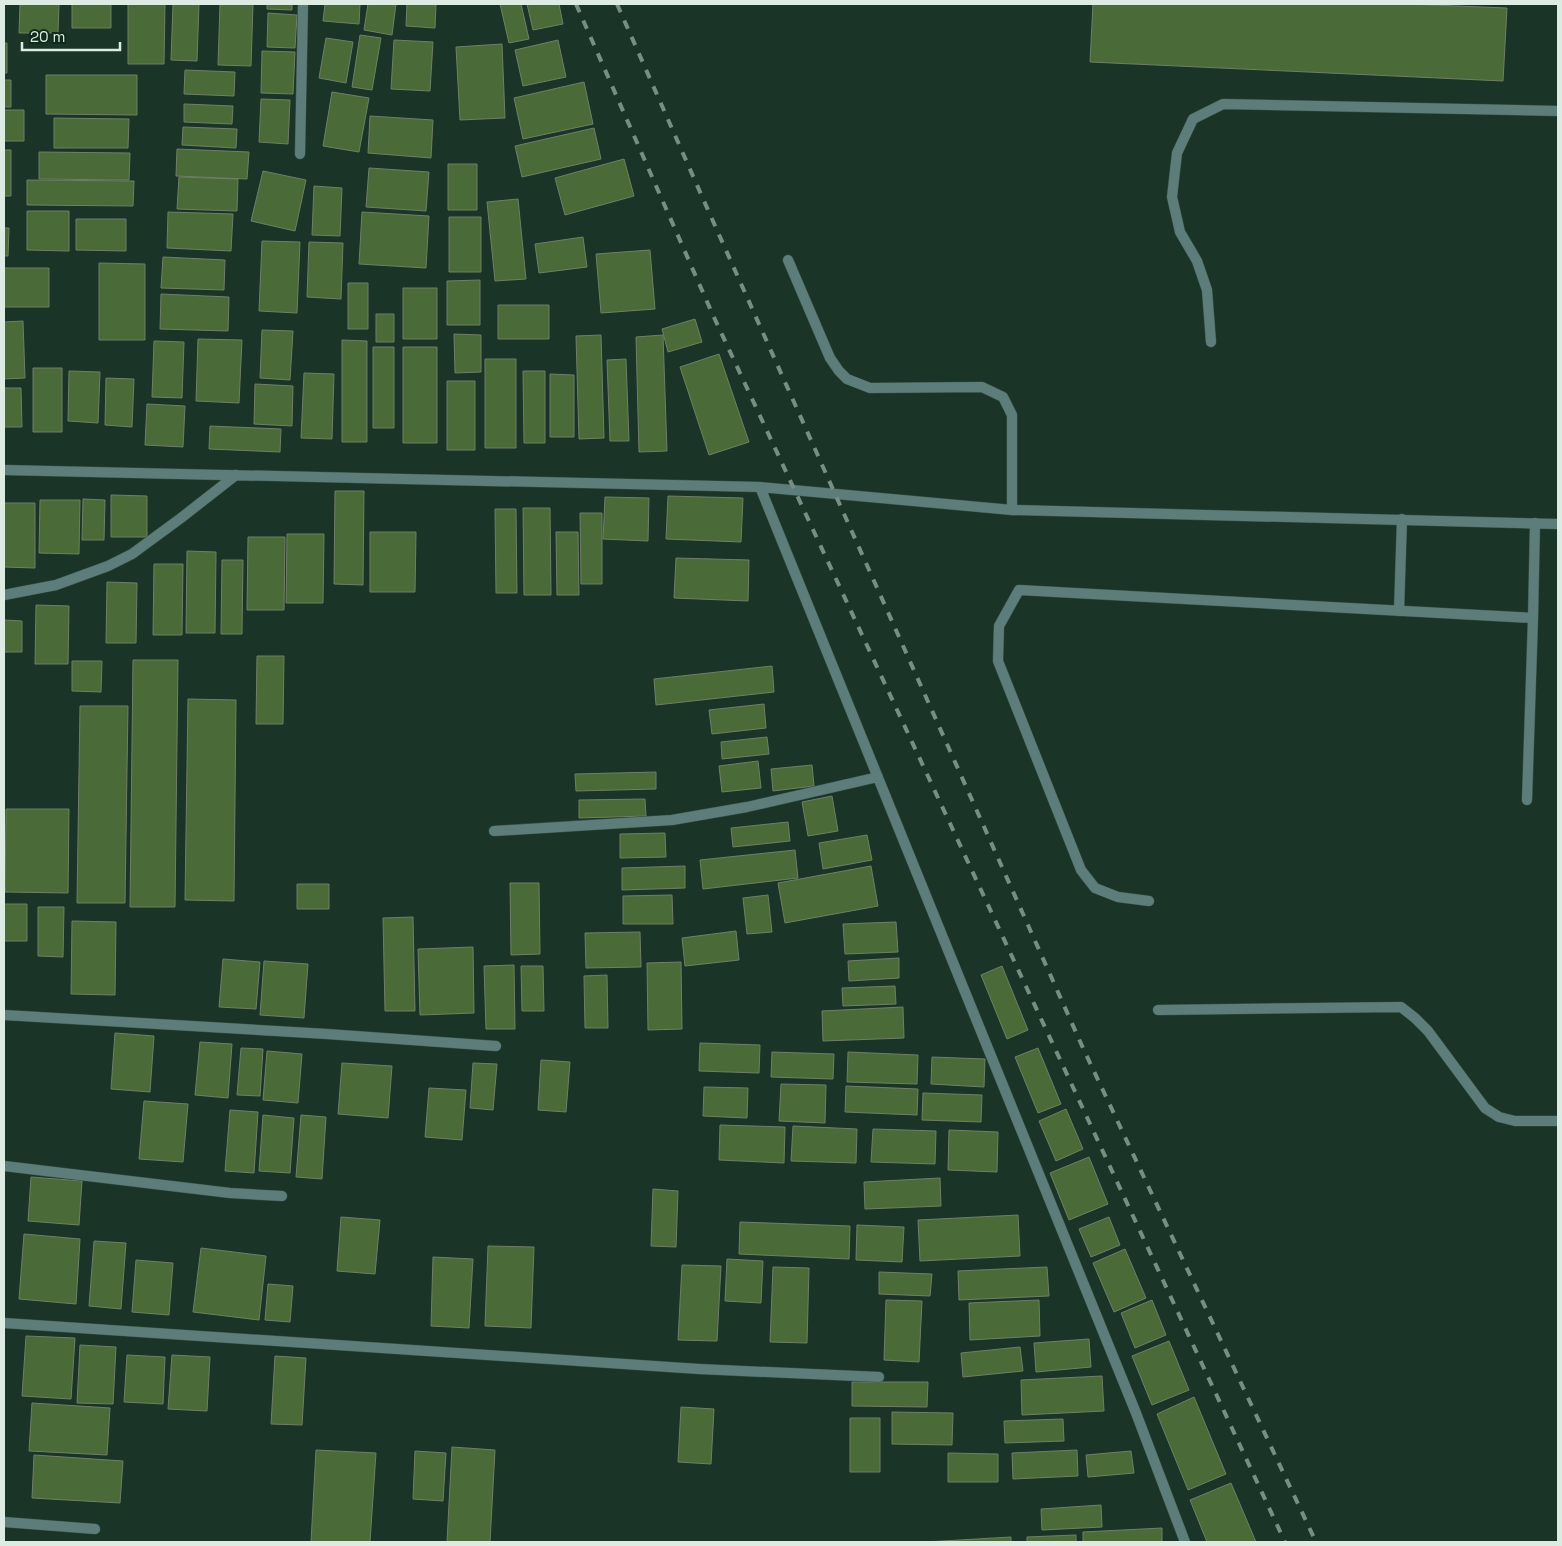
<svg xmlns="http://www.w3.org/2000/svg" width="1562" height="1546" viewBox="0 0 1562 1546" font-family="'Space Grotesk',sans-serif">
<style>
.building{fill:#4a6b37;stroke:#6f7f67}
.lines{fill:none;stroke-linecap:round;stroke-linejoin:round}
.lane-casing{stroke:#395246;stroke-width:11}
.street-casing{stroke:#395246;stroke-width:11}
.lane{stroke:#5c7d79;stroke-width:10}
.street{stroke:#5c7d79;stroke-width:10}
.rail{stroke:#788e83;stroke-width:4;stroke-dasharray:9 9;stroke-linecap:butt}
</style>
<rect width="100%" height="100%" fill="#1a3528"/>
<path class="building" d="M20 4H59L58 33H19Z
M72 4H111V28H72Z
M128 4H165L164 64H128Z
M173 4H199L197 61 171 60Z
M220 4H253L251 66 218 65Z
M267 4H292V10L267 9Z
M325 4H360L359 24 323 21Z
M368 4H396L392 35 364 30Z
M407 4H436L435 28 406 26Z
M500 4H521L529 39 509 43Z
M527 4H559L563 24 533 30Z
M1093 4H1407L1507 8 1503 81 1090 62Z
M268 13 297 15 295 48 267 47Z
M360 35 381 38 372 90 352 87Z
M326 38 353 42 346 83 319 78Z
M394 40 433 42 430 91 391 89Z
M558 40 566 77 523 86 515 50Z
M4 43H7V73H4Z
M502 44 505 118 460 120 456 47Z
M262 51 295 52 293 94 261 93Z
M185 70 235 72 234 96 184 94Z
M46 75H137V115L46 114Z
M4 80H11V107H4Z
M584 82 593 124 523 139 514 98Z
M332 92 369 98 359 152 323 146Z
M261 99 290 100 288 144 259 142Z
M184 104 233 106 232 124 184 122Z
M4 110H24V141H4Z
M370 116 433 120 431 158 368 153Z
M54 118 129 119 128 148H54Z
M183 127 237 129 236 148 182 145Z
M594 128 601 159 522 177 515 146Z
M177 149 249 152 247 179 176 176Z
M4 150H11V196H4Z
M39 152 130 153 129 180 39 179Z
M624 159 634 196 565 215 555 178Z
M448 164H477V210H448Z
M369 168 429 172 426 211 366 207Z
M263 171 306 180 295 231 251 221Z
M179 177 238 179 237 211 177 209Z
M27 180 134 181 133 206 27 205Z
M314 186 342 188 340 236 312 235Z
M518 199 526 279 495 281 487 202Z
M27 211H69V251L27 250Z
M168 212 233 214 231 251 167 248Z
M362 212 429 216 426 268 359 264Z
M449 217H481V272H449Z
M76 219H126V251L76 250Z
M4 228H9L8 256H4Z
M583 237 587 267 539 273 535 244Z
M262 241 300 242 297 313 259 311Z
M309 242 343 243 341 299 307 297Z
M650 250 655 309 601 313 596 254Z
M163 257 225 260 224 290 161 288Z
M99 263 145 264V340H99Z
M4 268H49V307H4Z
M480 280V325H447V281Z
M348 283H368V329H348Z
M403 288H437V339H403Z
M161 294 229 297 228 331 160 329Z
M498 305H549V339H498Z
M376 314H394V342H376Z
M695 319 702 342 668 352 662 329Z
M23 321 25 378 4 379V322Z
M262 330 293 331 290 380 260 378Z
M454 334 481 335V372L455 373Z
M601 335 604 438 579 439 576 336Z
M663 335 667 451 639 452 636 337Z
M198 339 242 340 239 403 196 401Z
M342 340 367 341V442H342Z
M154 341 184 342 182 398 152 397Z
M373 347H394V428H373Z
M403 347H437V443H403Z
M719 354 749 442 709 455 680 367Z
M485 359H516V448H485Z
M626 359 629 441H610L607 360Z
M33 368H62V432H33Z
M69 371 100 372 98 423 68 421Z
M523 371H545V443H524Z
M304 373 334 374 332 439 301 438Z
M550 374 574 375V437H550Z
M106 378 134 379 132 427 105 425Z
M447 381H475V450H447Z
M255 384 293 386 292 426 254 424Z
M4 388H21L22 427H4Z
M147 404 185 406 183 447 145 445Z
M210 426 281 429 280 452 209 449Z
M335 491H364L363 585 334 584Z
M111 495 147 496V537H111Z
M668 496 743 498 741 542 666 539Z
M605 497 649 498 648 541 603 539Z
M83 499 105 500 104 540H82Z
M40 500H80L79 554 39 553Z
M4 503H35V568L4 567Z
M523 508H550L551 595H524Z
M495 509H516L517 593H496Z
M580 513H602V584H581Z
M370 532H416L415 592H370Z
M556 532H578L579 595H557Z
M287 534H324L323 603H286Z
M248 537H285L284 610H247Z
M187 551 216 552 215 633H186Z
M676 558 749 560 748 601 674 598Z
M222 560H243L242 634H221Z
M154 564H183L182 635H153Z
M107 582 137 583 136 643H106Z
M36 605 69 606 68 664H35Z
M4 620 22 621V652H4Z
M257 656H284L283 724H256Z
M133 660H178L175 907H130Z
M72 661H102L101 692 72 691Z
M772 666 774 692 656 705 654 679Z
M188 699 236 700 234 901 185 900Z
M764 704 766 728 712 734 709 710Z
M80 706H128L125 903H77Z
M767 737 769 754 722 759 721 742Z
M758 761 761 788 722 792 719 766Z
M812 765 814 786 773 791 771 769Z
M656 772V789L576 791 575 774Z
M832 796 838 831 808 836 802 802Z
M645 799 646 816 579 818V800Z
M6 809H69L68 893 5 892Z
M788 822 790 841 733 847 731 828Z
M665 833 666 857 620 858V834Z
M867 835 872 860 823 869 819 843Z
M795 850 798 878 703 889 700 860Z
M685 866V888L622 890V868Z
M871 866 878 906 785 923 778 883Z
M510 883H539L540 954 511 955Z
M297 884H329V909H297Z
M672 895 673 924H623V896Z
M768 895 772 932 747 934 743 898Z
M4 904H27V941H4Z
M38 907H64L63 957 38 956Z
M413 917 415 1011H385L383 918Z
M72 921 116 922 115 995 71 994Z
M896 922 898 952 845 954 843 924Z
M736 931 739 960 685 966 682 938Z
M640 932 641 967 586 968 585 933Z
M473 947 474 1013 420 1015 418 949Z
M899 958V978L849 981 848 961Z
M223 959 260 962 256 1009 219 1007Z
M264 961 308 964 304 1018 260 1015Z
M681 962 682 1029 648 1030 647 963Z
M514 965 515 1029H486L484 966Z
M521 966H543L544 1011H522Z
M1002 966 1028 1030 1007 1039 981 975Z
M607 975 608 1028H585L584 976Z
M895 986 896 1004 843 1006 842 988Z
M903 1007 904 1038 823 1041 822 1011Z
M115 1033 154 1036 150 1092 111 1089Z
M200 1042 232 1044 228 1098 195 1095Z
M700 1043 760 1045 759 1073 699 1071Z
M241 1048 263 1049 260 1096 237 1095Z
M1038 1048 1061 1104 1038 1113 1015 1057Z
M267 1051 302 1054 298 1103 263 1100Z
M772 1052 834 1054 833 1079 771 1077Z
M848 1052 918 1055 917 1084 847 1082Z
M932 1057 985 1059 984 1087 931 1084Z
M541 1060 570 1062 566 1112 538 1110Z
M342 1063 392 1066 388 1118 338 1114Z
M473 1063 497 1064 493 1110 470 1108Z
M781 1084 826 1085 825 1123 779 1121Z
M846 1086 918 1089 917 1115 845 1112Z
M704 1087 748 1088 747 1118 703 1116Z
M429 1088 466 1090 462 1140 425 1137Z
M923 1093 982 1095 981 1122 922 1120Z
M144 1101 188 1104 183 1162 139 1159Z
M1066 1109 1083 1149 1056 1161 1039 1121Z
M230 1110 258 1112 254 1173 225 1171Z
M263 1115 294 1118 290 1173 259 1171Z
M301 1115 326 1117 322 1179 296 1177Z
M720 1125 785 1127 784 1163 719 1160Z
M793 1126 857 1129 856 1163 791 1161Z
M873 1129 936 1131 935 1164 871 1162Z
M949 1130 998 1132 997 1172 948 1170Z
M1089 1157 1108 1204 1069 1220 1050 1173Z
M31 1177 82 1181 79 1225 28 1221Z
M940 1178 941 1206 865 1209 864 1182Z
M653 1189 678 1191 676 1247 651 1246Z
M1018 1215 1020 1256 920 1261 918 1220Z
M341 1217 380 1220 375 1274 337 1271Z
M1109 1217 1120 1245 1091 1257 1079 1229Z
M740 1222 850 1226 849 1259 739 1254Z
M857 1225 904 1227 902 1262 856 1260Z
M24 1234 80 1239 76 1304 19 1299Z
M94 1241 126 1243 121 1309 89 1306Z
M488 1246 534 1247 531 1328 485 1326Z
M201 1248 266 1256 259 1320 193 1312Z
M1125 1249 1146 1298 1114 1312 1093 1263Z
M433 1257 473 1259 469 1328 431 1326Z
M727 1259 763 1261 761 1303 725 1301Z
M136 1260 173 1263 169 1315 132 1312Z
M682 1265 721 1266 717 1341 678 1340Z
M773 1267 809 1268 807 1343 770 1342Z
M1047 1267 1049 1296 959 1300 958 1271Z
M879 1272 932 1274 930 1296 879 1294Z
M268 1284 293 1286 290 1322 265 1320Z
M886 1300 922 1301 919 1362 884 1360Z
M1039 1300 1040 1336 970 1340 969 1303Z
M1152 1300 1166 1335 1135 1348 1121 1313Z
M26 1336 75 1338 71 1399 22 1396Z
M1089 1339 1091 1367 1036 1372 1034 1343Z
M1169 1341 1189 1390 1152 1405 1132 1356Z
M80 1345 116 1347 113 1404 77 1403Z
M1020 1347 1023 1371 963 1377 961 1353Z
M127 1355 165 1357 163 1404 124 1402Z
M172 1355 210 1357 207 1411 168 1409Z
M275 1356 306 1358 302 1425 271 1424Z
M1102 1376 1104 1411 1022 1415 1021 1380Z
M852 1382H928L927 1407 852 1406Z
M1194 1397 1226 1474 1188 1490 1157 1414Z
M32 1403 110 1408 107 1455 29 1451Z
M681 1407 714 1409 711 1464 678 1462Z
M892 1412 953 1413 952 1445 892 1444Z
M850 1418H880V1472H850Z
M1063 1419 1064 1441 1005 1443 1004 1421Z
M452 1447 495 1450 490 1542H447Z
M316 1450 376 1453 370 1542H311Z
M1077 1450 1078 1476 1013 1479 1012 1453Z
M415 1451 446 1453 443 1501 413 1499Z
M1131 1451 1134 1473 1088 1477 1086 1455Z
M948 1453 998 1454V1482H948Z
M34 1455 123 1461 120 1503 32 1498Z
M1231 1483 1256 1542H1207L1190 1500Z
M1101 1505 1102 1527 1042 1530 1041 1509Z
M1162 1528V1542H1083V1532Z
M1076 1535V1542H1027V1537Z
M1011 1537V1542H925Z"/>
<g class="lines">
<defs>
<path id="lane" d="M788 260 830 358 839 371 847 379 870 388 982 387 1003 397 1012 415V510
M1211 342 1207 290 1197 261 1180 232 1172 197 1177 153 1193 119 1223 104 1558 111
M1399 611 1402 519
M1533 618 1535 523
M1149 901 1118 897 1095 888 1081 870 998 661 999 626 1019 590 1533 618 1527 800
M1158 1010 1401 1007 1415 1018 1428 1031 1485 1108 1499 1117 1515 1121H1558"/>
<path id="street" d="M300 154 303 4
M4 470 760 487 1012 510 1558 524
M760 487 1136 1413 1185 1542
M4 595 56 585 108 566 132 554 181 518 236 475
M494 831 672 820 747 807 878 777
M4 1015 327 1034 496 1046
M4 1166 230 1193 282 1196
M4 1323 699 1369 879 1377
M4 1522 95 1529"/>
</defs>
<use href="#lane" class="lane-casing"/>
<use href="#street" class="street-casing"/>
<use href="#lane" class="lane"/>
<use href="#street" class="street"/>
<path class="rail" d="M576 4 712 313 1285 1542
M617 4 708 210 1083 1048 1316 1542"/>
</g>
<rect width="1562" height="1546" fill="none" stroke="#dcece3" stroke-width="10"/>
<path d="M22 42v8h98v-8" fill="none" stroke="#dcece3" stroke-width="2.5"/>
<text x="30" y="42" font-size="15" fill="#dcece3" stroke="#102b1e" stroke-width="4" paint-order="stroke">20 m</text>
</svg>
